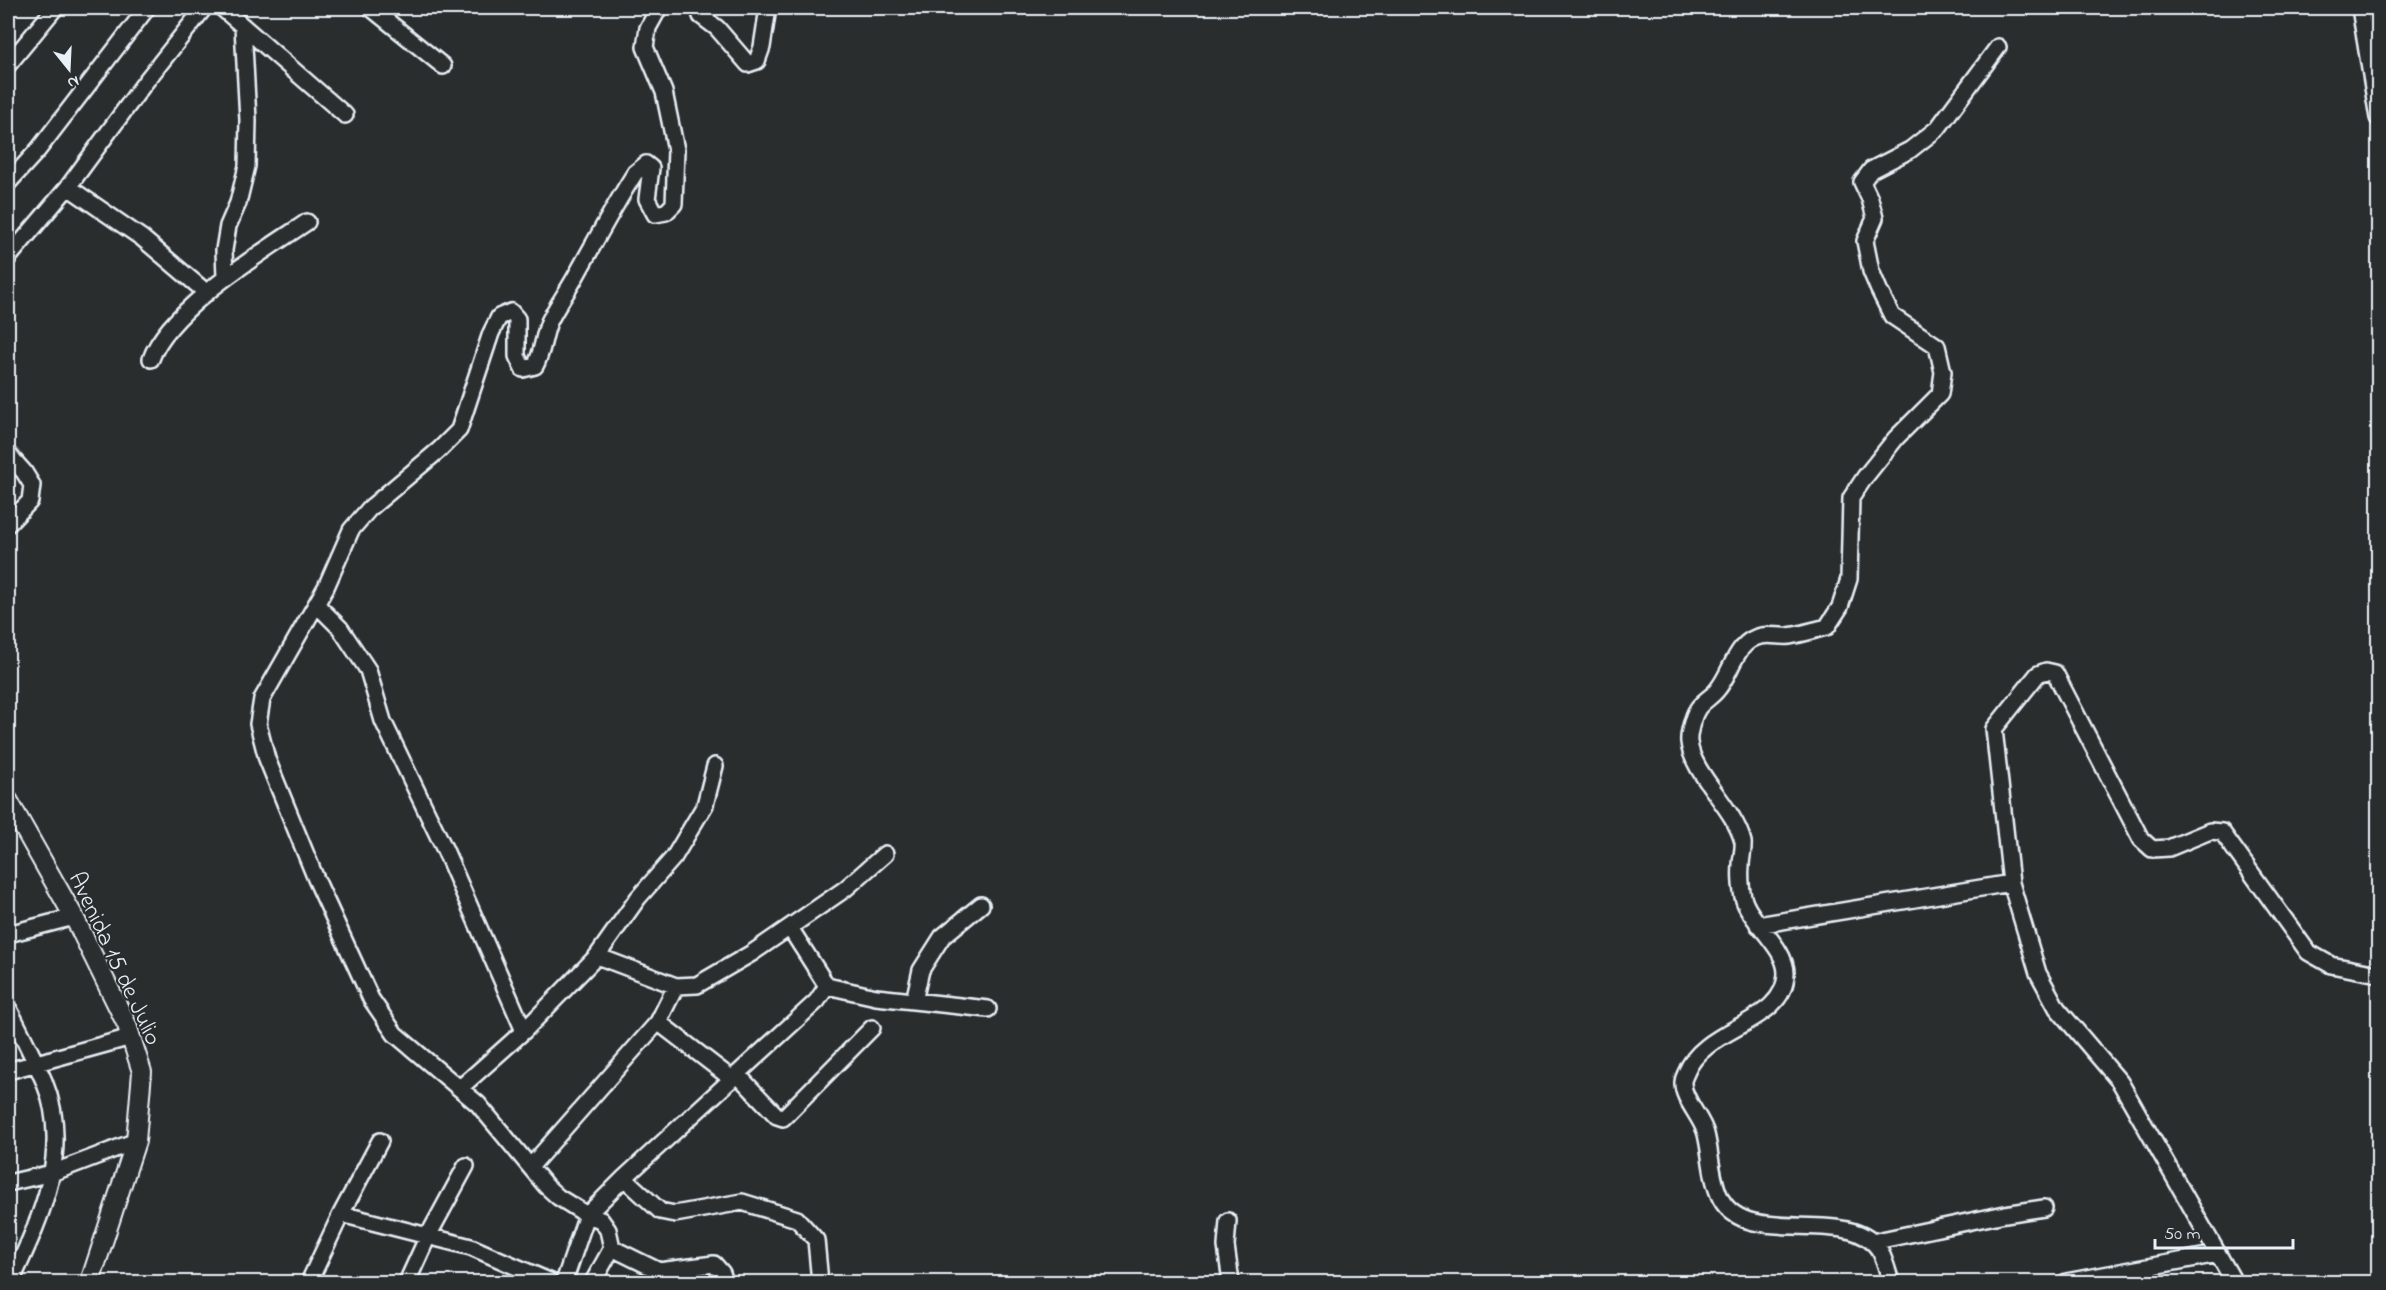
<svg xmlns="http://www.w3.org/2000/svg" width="2386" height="1290" viewBox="0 0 2386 1290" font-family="'Indie Flower',sans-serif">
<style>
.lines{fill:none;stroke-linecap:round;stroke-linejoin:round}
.minor-casing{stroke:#e8f1f8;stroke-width:20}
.tertiary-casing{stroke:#e8f1f8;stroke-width:22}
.minor{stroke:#2a2d2e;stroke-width:15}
.tertiary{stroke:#2a2d2e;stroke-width:18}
.labels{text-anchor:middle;stroke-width:4.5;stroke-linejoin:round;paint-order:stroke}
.street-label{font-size:24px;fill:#e8f1f8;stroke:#2a2d2e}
</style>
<rect width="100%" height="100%" fill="#2a2d2e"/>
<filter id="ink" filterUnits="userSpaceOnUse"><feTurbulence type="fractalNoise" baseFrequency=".0167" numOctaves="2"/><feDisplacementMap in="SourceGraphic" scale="12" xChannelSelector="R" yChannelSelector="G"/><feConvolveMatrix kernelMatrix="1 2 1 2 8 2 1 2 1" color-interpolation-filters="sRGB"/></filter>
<g filter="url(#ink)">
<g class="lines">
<defs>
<path id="minor" d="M222 8 345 115
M371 8 443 66
M699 8 701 16 717 28 748 64 757 61 762 47 768 8
M2360 8 2378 118
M8 65 55 8
M8 183 38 150 147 8
M68 187 142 238 207 293
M8 258 68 187 146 81 204 8
M225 278 224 250 228 226 238 203 247 166 248 120 243 26
M151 359C169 308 263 252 307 222
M8 454 24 472 32 485 30 501 8 524
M316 604 340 628 368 670 383 721 445 850 524 1031
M1758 925 2011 883
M790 928 827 986
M8 934 74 917
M597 956 676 986 658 1022
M676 986 697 985 752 953 845 889 885 854
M914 1001 921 970 942 937 981 905
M8 1007C20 1031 33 1056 44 1081 73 1151 40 1219 11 1282
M8 1071 131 1037
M737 1074 777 1116 783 1118 872 1028
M460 1088 524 1031 597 956 638 898 674 857 705 805 715 766
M531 1166 658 1022 732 1079
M624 1178 660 1211 675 1214 742 1202 797 1219 816 1240 820 1282
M8 1183 52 1173 136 1141
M341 1214 380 1141
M1228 1221 1226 1246 1231 1282
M1872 1242 2005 1214 2044 1208
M612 1248 659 1271 714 1264 722 1273 725 1282
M309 1282 341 1214 471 1247 551 1282
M407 1282 428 1236 466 1166
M564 1282 587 1215 624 1178 817 1001 827 986 876 997 988 1009
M593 1282 612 1248 608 1230 601 1220 587 1215 558 1197 546 1186 478 1104 395 1034 371 999 316 879 267 759 258 724 262 699 326 587 351 530 369 509 439 450 459 430 491 333 499 317 511 312 517 319V356L523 369 535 366C543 352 543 337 549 322 557 305 568 291 577 274 596 240 614 206 635 173L646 164 651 168 647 199 655 214 666 212 674 204 676 150 664 92 645 47 648 28 659 8
M1891 1282C1888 1273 1885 1260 1880 1251 1851 1203 1748 1250 1721 1199 1711 1180 1711 1154 1706 1134 1702 1117 1682 1099 1683 1082 1683 1078 1685 1076 1686 1073 1704 1026 1786 1024 1786 973 1786 949 1754 925 1745 903 1741 894 1740 876 1741 866 1741 858 1744 849 1743 842 1734 807 1692 774 1689 742 1688 735 1693 716 1697 710 1701 702 1712 697 1717 690 1732 673 1735 641 1761 636 1770 634 1780 637 1789 636 1802 634 1814 630 1827 627L1840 607 1849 579 1851 498 1865 477 1896 438 1940 394 1943 372 1937 346 1892 316 1879 290 1871 271 1865 241 1875 218 1870 199 1862 182 1871 170 1910 150 1938 128 1998 47
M2066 1282 2218 1254
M2234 1282 2120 1082 2057 1008 2038 973 2011 883 1994 729 2038 674 2046 671 2055 673 2141 839 2152 849 2169 848 2210 831 2222 832 2308 952 2331 965 2378 974"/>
<path id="tertiary" d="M8 800 74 917 127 1025 142 1072 136 1141 90 1282"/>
</defs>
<use href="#minor" class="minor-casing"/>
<use href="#tertiary" class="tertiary-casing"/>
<use href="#minor" class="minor"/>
<use href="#tertiary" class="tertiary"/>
</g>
</g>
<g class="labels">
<g class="street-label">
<text transform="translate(116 958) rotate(65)" y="8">Avenida 15 de Julio</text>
</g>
</g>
<rect width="2386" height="1290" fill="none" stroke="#2a2d2e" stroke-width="30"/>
<rect x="15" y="15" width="2356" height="1260" fill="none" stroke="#e8f1f8" stroke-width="2" filter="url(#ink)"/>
<g transform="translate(69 69) rotate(162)" stroke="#2a2d2e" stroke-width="4.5" paint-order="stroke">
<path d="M0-4.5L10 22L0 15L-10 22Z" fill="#e8f1f8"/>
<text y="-9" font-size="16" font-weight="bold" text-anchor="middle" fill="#e8f1f8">N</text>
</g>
<path d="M2155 1239v9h138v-9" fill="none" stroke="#e8f1f8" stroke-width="3"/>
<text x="2164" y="1239" font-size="18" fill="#e8f1f8" stroke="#2a2d2e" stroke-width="4.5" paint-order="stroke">50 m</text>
</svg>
